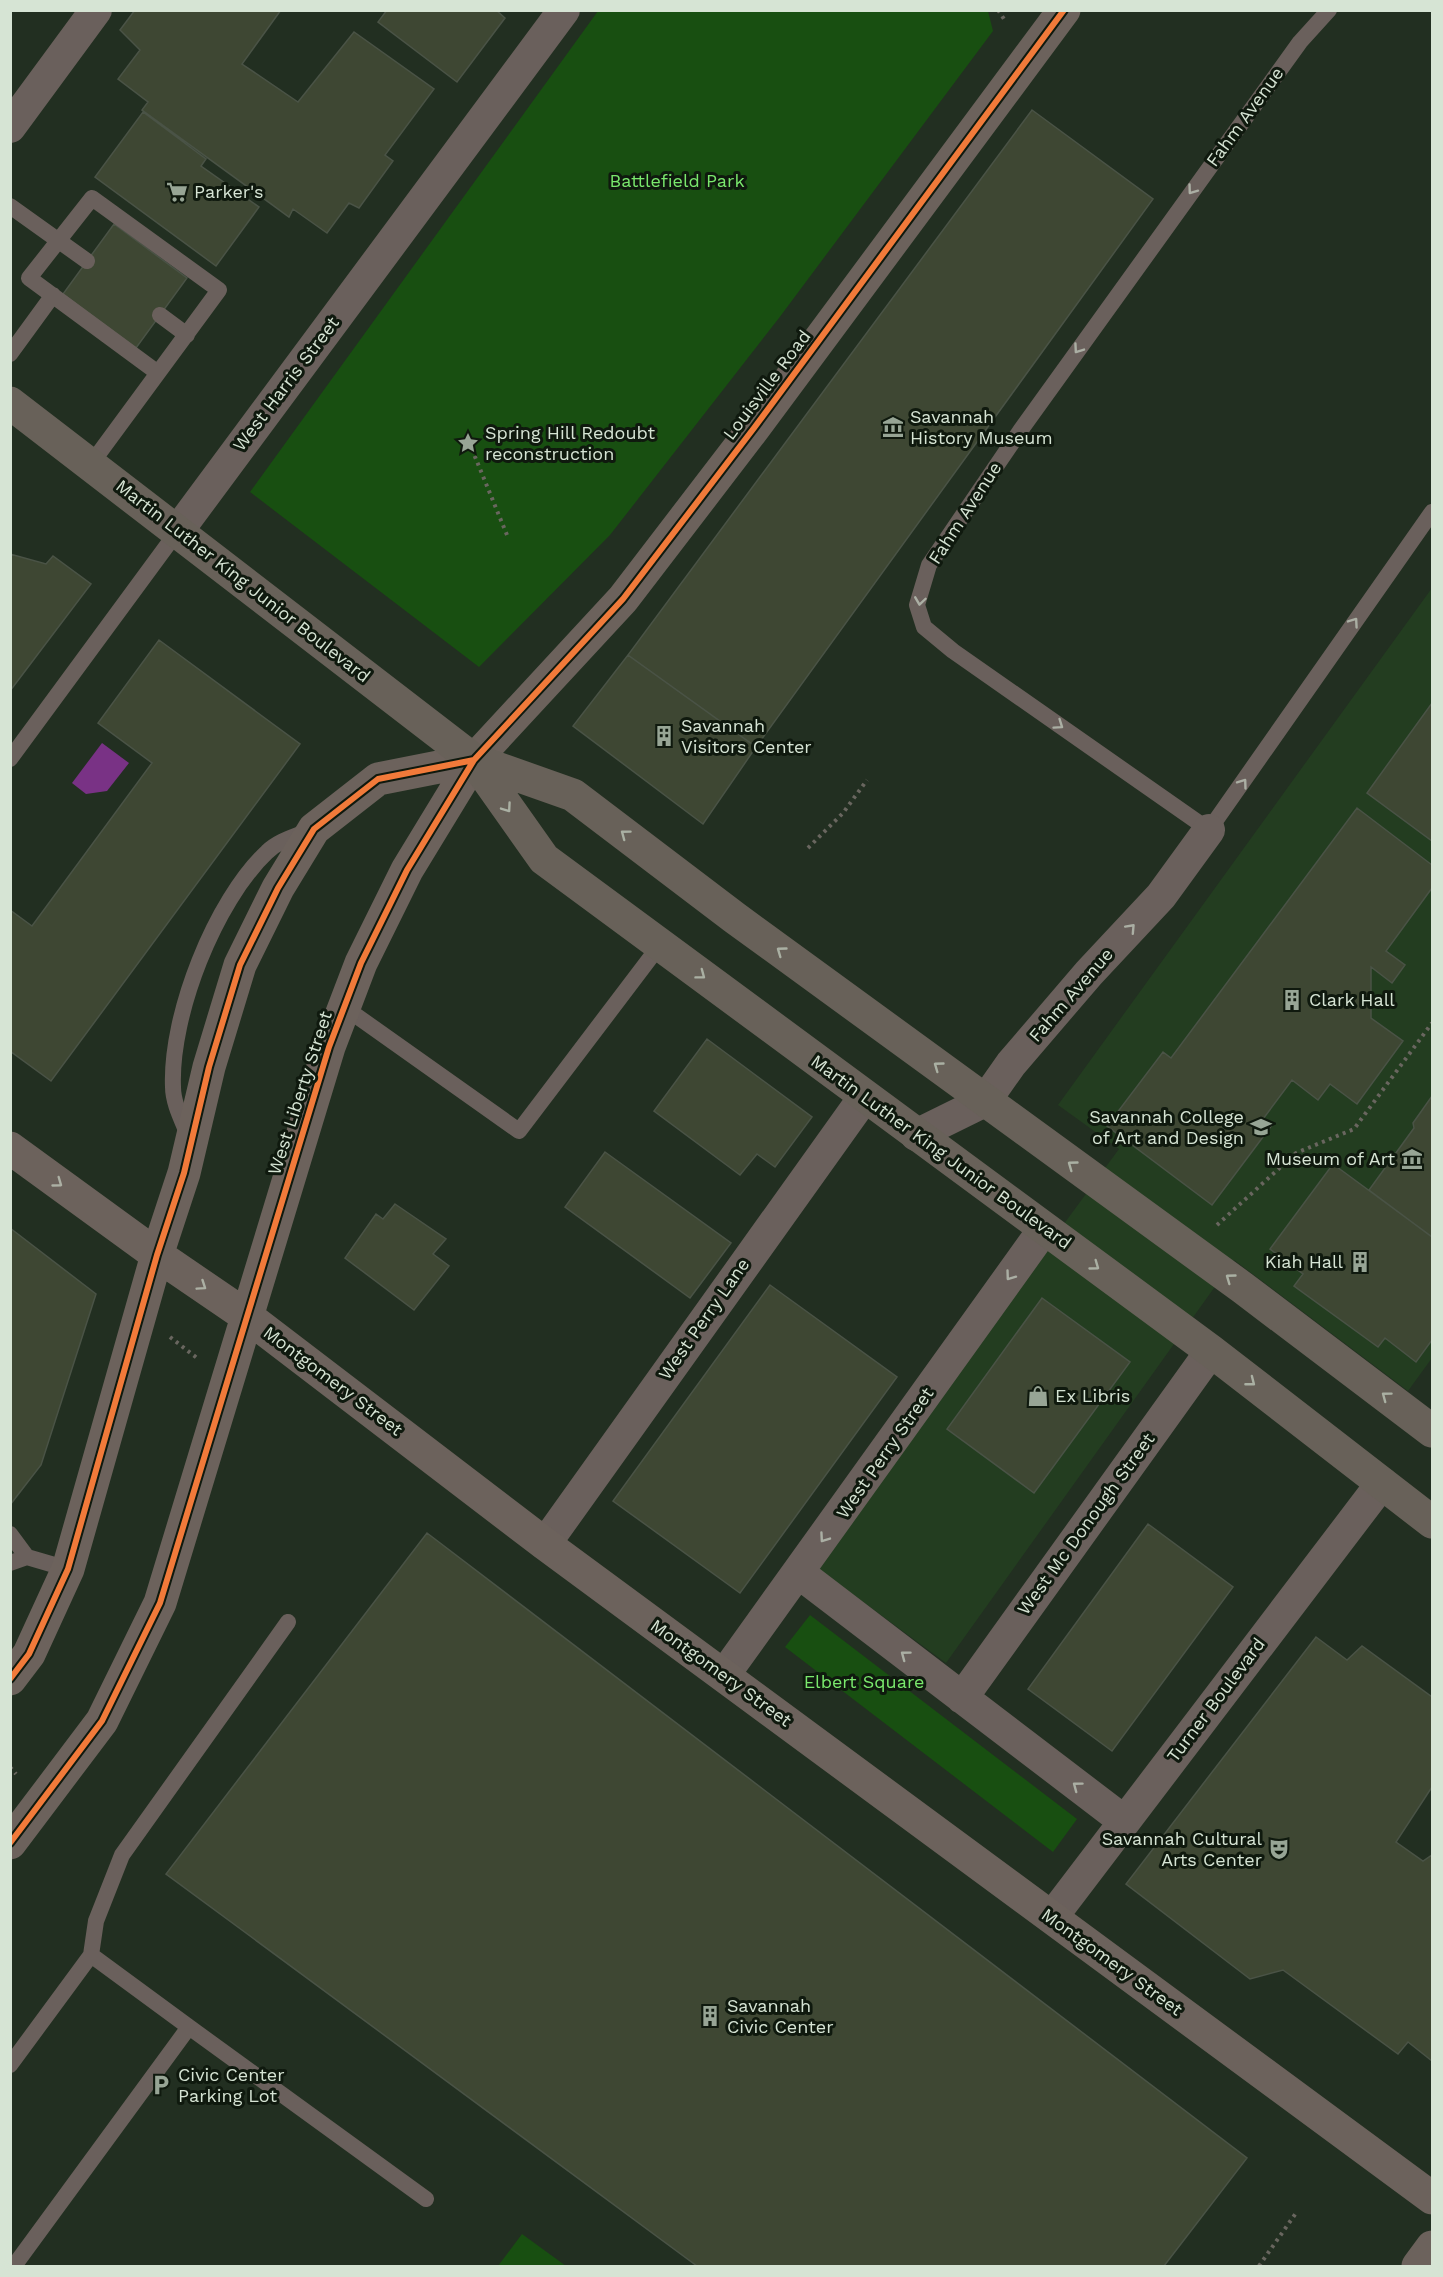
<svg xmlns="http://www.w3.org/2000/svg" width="1443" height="2277" viewBox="0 0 1443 2277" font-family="'Work Sans',sans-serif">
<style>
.built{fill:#233d20}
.green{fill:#184f11}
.water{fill:#793285}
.building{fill:#3e4733;stroke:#4a5346;stroke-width:1.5}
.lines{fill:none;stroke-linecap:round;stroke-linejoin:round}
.path{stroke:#69665f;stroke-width:4;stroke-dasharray:3 4.5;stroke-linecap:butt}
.lane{stroke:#6a605c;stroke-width:16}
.street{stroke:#6a605c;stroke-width:32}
.secondary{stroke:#6c625c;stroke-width:33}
.primary{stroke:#686159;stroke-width:33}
.cycleway-casing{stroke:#0f190e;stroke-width:10}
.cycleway{stroke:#f17a3a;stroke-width:6}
.oneway{stroke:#abafa4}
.oneway2{stroke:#aab0a3}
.oneway3{stroke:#acb0a4}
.labels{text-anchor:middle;stroke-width:6;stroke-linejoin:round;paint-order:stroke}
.street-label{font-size:18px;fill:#d6e4d4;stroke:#0f190e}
.park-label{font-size:18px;fill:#7ae86d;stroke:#0f190e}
.poi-label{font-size:18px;fill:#d6e4d4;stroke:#0f190e;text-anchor:start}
</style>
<rect width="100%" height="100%" fill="#222f21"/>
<path class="built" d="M1432 588V1358L1408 1391 1234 1260 946 1663 813 1565 1119 1149 1058 1105Z"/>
<path class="green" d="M598 11H988L993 31 779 318 610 535 479 667 250 492Z
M810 1615 1077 1819 1053 1852 785 1647Z
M522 2234 566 2266H498Z"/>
<path class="water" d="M102 743 129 763 107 791 86 794 72 783Z"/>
<path class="building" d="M135 10H281L242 64 298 102 354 32 434 89 385 155 393 161 359 208 349 203 327 233 293 209 289 217 142 110 148 102 118 79 140 50 120 30Z
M387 10H496L505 18 457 82 378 22Z
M1032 110 1153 199 756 747 628 655Z
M143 112 206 159 201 166 259 207 216 266 95 177Z
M114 224 187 278 136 348 63 294Z
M10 554 46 564 53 556 91 584 10 691Z
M159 640 300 744 51 1081 10 1051V910L32 926 152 763 98 723Z
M628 655 756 747 703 824 573 726Z
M1432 703V841L1367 793Z
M1357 808 1432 865V888L1386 951 1405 965 1392 983 1371 967V1018L1403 1041 1357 1104 1330 1084 1318 1100 1292 1080 1263 1119 1272 1125 1212 1205 1107 1126 1163 1052 1171 1058Z
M707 1039 812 1117 775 1167 757 1154 740 1175 654 1111Z
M1432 1096V1237L1369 1190 1414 1128 1413 1123Z
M605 1152 731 1243 690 1298 565 1207Z
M1333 1164 1432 1237V1340L1416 1362 1385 1338 1378 1347 1294 1286 1303 1274 1270 1249Z
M395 1204 446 1239 433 1254 449 1266 414 1310 345 1258 376 1214 383 1219Z
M10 1228 96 1294 41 1465 10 1505Z
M770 1285 897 1377 740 1593 613 1501Z
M1042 1298 1130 1362 1034 1493 947 1429Z
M1148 1524 1233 1587 1112 1751 1028 1689Z
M427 1533 1247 2158 1164 2266H697L166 1874Z
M1316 1637 1347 1660 1362 1646 1432 1697V1787L1396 1842 1423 1861 1432 1855V2061L1408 2042 1398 2054 1283 1970 1250 1979 1126 1884Z"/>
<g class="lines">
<path class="path" d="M998 10 1004 19
M469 442 507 535
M808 848 843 813 867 780
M1217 1225 1296 1153 1354 1129 1432 1023
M170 1337 197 1358
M10 1767 16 1774
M1259 2266 1296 2213"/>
<path class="lane" d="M1329 10 1300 42 1020 431 929 565 917 605 924 627 953 651 1209 830 1432 512
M10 206 87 261
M160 315 187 335
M10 354 53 295
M91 464 219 290 92 198 29 278 158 373
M10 759 177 532
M344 1007 519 1131 660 945
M188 1135C182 1120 173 1103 173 1087 170 1015 215 901 267 852 278 841 294 837 308 831
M10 1534 27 1557 68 1569
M10 1563 27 1557
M91 1955 96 1921 122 1855 288 1622
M189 2027 426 2199
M10 2065 91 1955 189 2027 14 2266"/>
<path class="street" d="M10 127 96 10
M177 532 564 10
M916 1135 985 1101 1011 1064 1089 973 1161 896 1209 830
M545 1544 865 1096
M799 1573 1124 1821
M724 1675 1044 1229
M962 1698 1211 1351
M1052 1917 1382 1483"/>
<path class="secondary" d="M10 1148 157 1255 248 1317 545 1544 1432 2198
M10 1679 29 1654 68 1569 157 1255 184 1173 209 1067 240 965 278 888 314 829 378 779 474 760
M10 1843 102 1721 160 1603 329 1047 361 963 407 870 474 760 623 599 754 428 1064 10
M1418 2266 1432 2247"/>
<path class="primary" d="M10 403 474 760 544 859 1211 1351 1432 1522
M474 760 573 795 735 918 1243 1288 1432 1431"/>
<defs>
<path id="cycleway" d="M10 1679 29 1654 68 1569 157 1255 184 1173 209 1067 240 965 278 888 314 829 378 779 474 760
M10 1843 102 1721 160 1603 329 1047 361 963 407 870 474 760 623 599 754 428 1064 10"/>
</defs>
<use href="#cycleway" class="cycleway-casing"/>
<use href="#cycleway" class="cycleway"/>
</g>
<defs><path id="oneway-chevron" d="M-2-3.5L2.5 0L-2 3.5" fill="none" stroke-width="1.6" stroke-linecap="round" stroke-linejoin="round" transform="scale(1.5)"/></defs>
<g class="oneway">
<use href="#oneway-chevron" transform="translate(1192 190) rotate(126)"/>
<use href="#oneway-chevron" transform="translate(1078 349) rotate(125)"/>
<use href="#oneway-chevron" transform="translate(920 601) rotate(98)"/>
<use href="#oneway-chevron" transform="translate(1354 622) rotate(-55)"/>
<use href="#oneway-chevron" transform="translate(1059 725) rotate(35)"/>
<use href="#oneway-chevron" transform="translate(1243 783) rotate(-54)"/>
<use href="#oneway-chevron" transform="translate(1131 928) rotate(-47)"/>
<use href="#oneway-chevron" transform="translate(1010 1276) rotate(126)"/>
<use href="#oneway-chevron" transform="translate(824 1538) rotate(125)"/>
<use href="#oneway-chevron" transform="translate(905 1655) rotate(-143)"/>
<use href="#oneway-chevron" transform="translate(1077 1786) rotate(-143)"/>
</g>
<g class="oneway2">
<use href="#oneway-chevron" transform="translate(507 808) rotate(55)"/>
<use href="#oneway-chevron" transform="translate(625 834) rotate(-143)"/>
<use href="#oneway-chevron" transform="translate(781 951) rotate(-144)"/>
<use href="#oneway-chevron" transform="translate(701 975) rotate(37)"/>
<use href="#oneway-chevron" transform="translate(938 1066) rotate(-144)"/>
<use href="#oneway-chevron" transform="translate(1072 1165) rotate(-144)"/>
<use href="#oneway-chevron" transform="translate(1095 1266) rotate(36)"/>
<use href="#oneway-chevron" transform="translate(1230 1278) rotate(-144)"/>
<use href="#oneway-chevron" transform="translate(1251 1382) rotate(38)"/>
<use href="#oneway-chevron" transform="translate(1386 1396) rotate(-143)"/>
</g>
<g class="oneway3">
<use href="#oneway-chevron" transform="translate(58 1183) rotate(36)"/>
<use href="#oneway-chevron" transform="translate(202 1286) rotate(34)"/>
</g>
<defs>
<symbol id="supermarket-bare" viewBox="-9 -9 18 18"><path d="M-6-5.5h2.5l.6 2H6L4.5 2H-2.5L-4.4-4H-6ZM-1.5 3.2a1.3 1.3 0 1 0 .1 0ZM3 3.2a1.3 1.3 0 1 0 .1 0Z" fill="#97a595" stroke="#0f190e" stroke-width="2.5" paint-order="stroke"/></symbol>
<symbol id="museum-bare" viewBox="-9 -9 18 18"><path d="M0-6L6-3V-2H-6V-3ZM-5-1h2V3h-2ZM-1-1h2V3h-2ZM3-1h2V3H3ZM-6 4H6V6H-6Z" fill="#97a595" stroke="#0f190e" stroke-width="2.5" paint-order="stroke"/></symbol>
<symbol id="sight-bare" viewBox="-9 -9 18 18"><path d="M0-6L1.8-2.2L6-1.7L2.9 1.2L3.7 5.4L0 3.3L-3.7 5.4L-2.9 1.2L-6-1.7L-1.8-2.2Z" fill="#97a595" stroke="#0f190e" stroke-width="2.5" paint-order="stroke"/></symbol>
<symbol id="building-bare" viewBox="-9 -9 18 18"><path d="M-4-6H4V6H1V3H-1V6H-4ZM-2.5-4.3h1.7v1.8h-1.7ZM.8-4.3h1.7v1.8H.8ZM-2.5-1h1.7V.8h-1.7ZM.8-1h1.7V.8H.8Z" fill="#97a595" stroke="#0f190e" stroke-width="2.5" paint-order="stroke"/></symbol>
<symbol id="university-bare" viewBox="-9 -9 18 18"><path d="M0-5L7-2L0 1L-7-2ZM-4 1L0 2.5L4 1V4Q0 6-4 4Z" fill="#97a595" stroke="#0f190e" stroke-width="2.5" paint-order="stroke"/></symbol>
<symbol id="shop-bare" viewBox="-9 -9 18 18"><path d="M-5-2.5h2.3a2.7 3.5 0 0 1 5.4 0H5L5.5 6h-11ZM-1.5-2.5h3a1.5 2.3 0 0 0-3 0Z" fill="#97a595" stroke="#0f190e" stroke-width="2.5" paint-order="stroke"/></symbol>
<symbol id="theatre-bare" viewBox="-9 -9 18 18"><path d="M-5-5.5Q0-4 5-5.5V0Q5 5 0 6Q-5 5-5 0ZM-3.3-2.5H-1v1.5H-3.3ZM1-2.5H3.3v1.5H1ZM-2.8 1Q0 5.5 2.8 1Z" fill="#97a595" stroke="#0f190e" stroke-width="2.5" paint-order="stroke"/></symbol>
<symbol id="parking-bare" viewBox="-9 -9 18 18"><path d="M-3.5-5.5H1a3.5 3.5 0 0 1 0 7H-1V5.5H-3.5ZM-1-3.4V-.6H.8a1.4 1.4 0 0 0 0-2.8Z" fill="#97a595" stroke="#0f190e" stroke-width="2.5" paint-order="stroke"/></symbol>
</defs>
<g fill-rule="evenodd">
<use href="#supermarket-bare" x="162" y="177" width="30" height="30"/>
<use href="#museum-bare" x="878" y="412" width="30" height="30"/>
<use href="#sight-bare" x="453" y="428" width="30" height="30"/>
<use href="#building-bare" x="649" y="721" width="30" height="30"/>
<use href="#building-bare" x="1277" y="985" width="30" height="30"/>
<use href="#university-bare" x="1246" y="1112" width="30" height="30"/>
<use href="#museum-bare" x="1397" y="1144" width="30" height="30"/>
<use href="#building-bare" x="1345" y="1247" width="30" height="30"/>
<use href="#shop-bare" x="1023" y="1381" width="30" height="30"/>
<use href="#theatre-bare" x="1264" y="1834" width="30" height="30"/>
<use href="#building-bare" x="695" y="2001" width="30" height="30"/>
<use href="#parking-bare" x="146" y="2070" width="30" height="30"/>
</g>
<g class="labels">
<g class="street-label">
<text transform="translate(1245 117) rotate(-54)" y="6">Fahm Avenue</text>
<text transform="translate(286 384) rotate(-53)" y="6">West Harris Street</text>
<text transform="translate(767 385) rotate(-53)" y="6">Louisville Road</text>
<text transform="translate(965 513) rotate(-57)" y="6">Fahm Avenue</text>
<text transform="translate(243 581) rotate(38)" y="6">Martin Luther King Junior Boulevard</text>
<text transform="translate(1071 995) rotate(-49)" y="6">Fahm Avenue</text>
<text transform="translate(300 1093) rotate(-72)" y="6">West Liberty Street</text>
<text transform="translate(941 1152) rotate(36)" y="6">Martin Luther King Junior Boulevard</text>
<text transform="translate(704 1319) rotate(-55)" y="6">West Perry Lane</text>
<text transform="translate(333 1381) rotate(37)" y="6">Montgomery Street</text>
<text transform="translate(885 1453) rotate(-55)" y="6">West Perry Street</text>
<text transform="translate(1086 1524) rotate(-54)" y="6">West Mc Donough Street</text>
<text transform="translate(721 1673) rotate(36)" y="6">Montgomery Street</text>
<text transform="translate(1216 1700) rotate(-53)" y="6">Turner Boulevard</text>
<text transform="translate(1112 1962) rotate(36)" y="6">Montgomery Street</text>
</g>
<g class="park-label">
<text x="677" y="187">Battlefield Park</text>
<text x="864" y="1688">Elbert Square</text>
</g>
<g class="poi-label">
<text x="194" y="198">Parker's</text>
<text x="910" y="423">Savannah<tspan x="910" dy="21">History Museum</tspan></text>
<text x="485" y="439">Spring Hill Redoubt<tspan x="485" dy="21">reconstruction</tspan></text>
<text x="681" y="732">Savannah<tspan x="681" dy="21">Visitors Center</tspan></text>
<text x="1309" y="1006">Clark Hall</text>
<text x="1244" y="1123" text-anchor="end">Savannah College<tspan x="1244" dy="21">of Art and Design</tspan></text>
<text x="1395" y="1165" text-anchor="end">Museum of Art</text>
<text x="1343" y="1268" text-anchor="end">Kiah Hall</text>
<text x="1055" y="1402">Ex Libris</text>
<text x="1262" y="1845" text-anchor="end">Savannah Cultural<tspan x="1262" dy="21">Arts Center</tspan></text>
<text x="727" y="2012">Savannah<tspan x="727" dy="21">Civic Center</tspan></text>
<text x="178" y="2081">Civic Center<tspan x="178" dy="21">Parking Lot</tspan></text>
</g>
</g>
<rect width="1443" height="2277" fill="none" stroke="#d6e4d4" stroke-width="24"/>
</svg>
